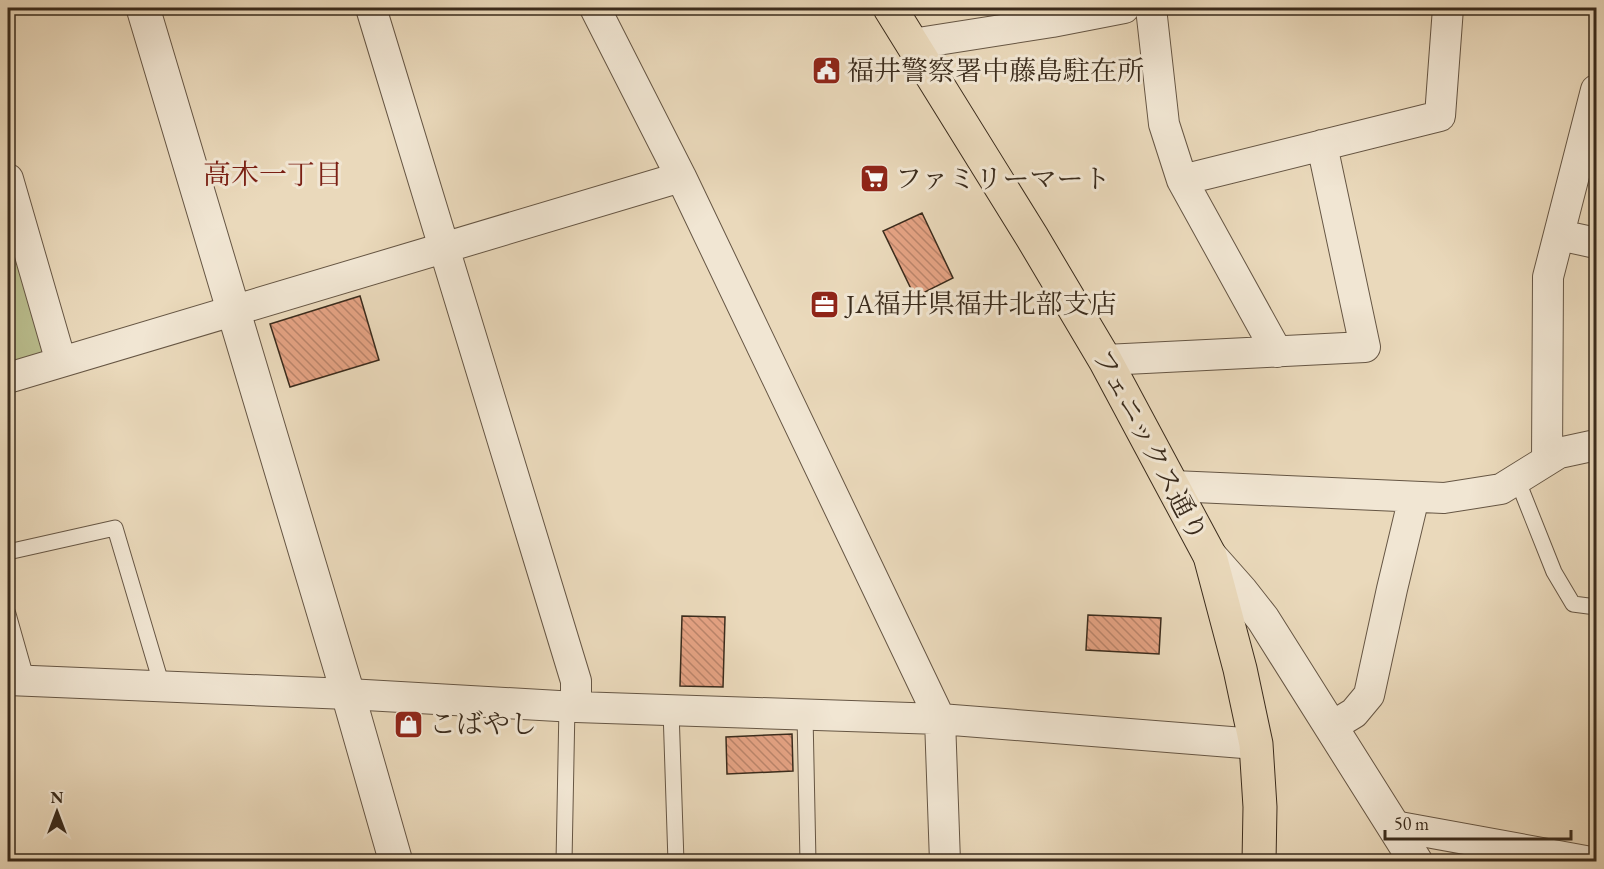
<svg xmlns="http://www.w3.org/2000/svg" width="1604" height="869" viewBox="0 0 1604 869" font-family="'EB Garamond','Noto Serif JP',serif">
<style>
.park{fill:#babe8e;stroke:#7a7455;stroke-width:1.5}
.building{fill:url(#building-back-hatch);stroke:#3a2b1c;stroke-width:1.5}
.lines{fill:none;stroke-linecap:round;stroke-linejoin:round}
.service-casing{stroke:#665644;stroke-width:17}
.minor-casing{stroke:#665644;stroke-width:32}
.tertiary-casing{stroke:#665644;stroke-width:35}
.primary-casing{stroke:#3a2b1c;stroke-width:35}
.service{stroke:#f1e6d3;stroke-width:15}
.minor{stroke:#f1e6d3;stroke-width:30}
.tertiary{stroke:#f1e6d3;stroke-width:33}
.primary{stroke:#ead9bb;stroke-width:33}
.labels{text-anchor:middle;stroke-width:6;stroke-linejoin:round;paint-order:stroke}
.poi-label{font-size:27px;fill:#3a2b1c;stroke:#f1e6d3;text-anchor:start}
.street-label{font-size:27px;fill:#3a2b1c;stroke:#f1e6d3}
.neighbourhood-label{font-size:28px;fill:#7a1f14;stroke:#f1e6d3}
</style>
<defs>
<pattern id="building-back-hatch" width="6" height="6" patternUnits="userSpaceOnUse" patternTransform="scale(1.5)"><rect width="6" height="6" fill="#e5a384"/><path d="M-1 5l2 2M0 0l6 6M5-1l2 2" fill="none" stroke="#bb856b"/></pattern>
</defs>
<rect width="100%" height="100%" fill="#ead9bb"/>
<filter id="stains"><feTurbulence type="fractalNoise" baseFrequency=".00333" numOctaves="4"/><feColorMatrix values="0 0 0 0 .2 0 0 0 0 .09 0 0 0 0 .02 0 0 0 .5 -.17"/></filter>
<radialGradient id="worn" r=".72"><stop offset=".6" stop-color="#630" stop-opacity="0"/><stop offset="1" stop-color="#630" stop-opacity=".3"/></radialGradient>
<path class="park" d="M8 179 61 362 8 378Z"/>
<path class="building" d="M922 213 953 278 915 297 883 231Z
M360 296 379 360 290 387 270 324Z
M1088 615 1161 618 1159 654 1086 650Z
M682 616 725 617 723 687 680 686Z
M792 734 793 771 727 774 726 737Z"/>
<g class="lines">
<defs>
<path id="service" d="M1517 479 1554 572 1573 604 1596 607
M8 552 115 528 162 686
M8 614 27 681
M671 710 676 862
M805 715 808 862
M564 862 567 706"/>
<path id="minor" d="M371 8 576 681V707
M595 8 681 177 940 719 945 862
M1151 8 1164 124 1182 180 1277 352
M912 44 1052 22 1124 8
M8 179 61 362
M1182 180 1440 116 1448 8
M1559 235 1596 243
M1105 360 1365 347 1322 145
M8 378 681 177
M1547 460 1548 277 1596 90
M1173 486 1444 498 1501 489 1559 453 1596 445
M8 680 348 694 576 707 940 719 1256 744
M1331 727 1354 713 1369 695 1392 589 1414 497
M1394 826 1591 862"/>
<path id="tertiary" d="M143 8 348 694 396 862
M1210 556 1241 591 1263 619 1416 862"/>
<path id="primary" d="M890 8 1032 237 1105 360 1210 556 1240 669 1256 744 1260 807 1259 862"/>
</defs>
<use href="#service" class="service-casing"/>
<use href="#minor" class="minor-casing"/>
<use href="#tertiary" class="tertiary-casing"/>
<use href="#primary" class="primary-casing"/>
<use href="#service" class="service"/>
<use href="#minor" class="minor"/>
<use href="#tertiary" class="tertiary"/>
<use href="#primary" class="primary"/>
</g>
<defs>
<symbol id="civic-square" viewBox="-11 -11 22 22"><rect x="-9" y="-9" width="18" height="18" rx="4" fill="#8f2418" stroke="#f1e6d3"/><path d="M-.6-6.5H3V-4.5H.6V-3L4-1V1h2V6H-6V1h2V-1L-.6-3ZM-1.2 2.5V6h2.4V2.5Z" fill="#fff"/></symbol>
<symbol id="supermarket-square" viewBox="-11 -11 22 22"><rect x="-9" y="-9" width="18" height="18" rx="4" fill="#8f2418" stroke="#f1e6d3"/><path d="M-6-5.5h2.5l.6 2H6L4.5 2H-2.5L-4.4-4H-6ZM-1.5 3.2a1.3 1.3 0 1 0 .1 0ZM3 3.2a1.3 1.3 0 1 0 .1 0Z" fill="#fff"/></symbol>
<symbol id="office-square" viewBox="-11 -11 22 22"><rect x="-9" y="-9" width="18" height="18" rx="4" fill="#8f2418" stroke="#f1e6d3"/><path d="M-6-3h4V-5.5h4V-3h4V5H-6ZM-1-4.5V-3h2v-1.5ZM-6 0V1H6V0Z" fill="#fff"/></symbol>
<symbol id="shop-square" viewBox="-11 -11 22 22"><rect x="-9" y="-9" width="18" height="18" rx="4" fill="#8f2418" stroke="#f1e6d3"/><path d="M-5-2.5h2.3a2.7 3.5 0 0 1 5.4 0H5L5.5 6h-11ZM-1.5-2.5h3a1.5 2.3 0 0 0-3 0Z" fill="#fff"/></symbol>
</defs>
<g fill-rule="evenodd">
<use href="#civic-square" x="810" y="54" width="33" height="33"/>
<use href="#supermarket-square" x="858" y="162" width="33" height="33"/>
<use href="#office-square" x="808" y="288" width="33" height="33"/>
<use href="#shop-square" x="392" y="708" width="33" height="33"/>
</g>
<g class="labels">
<g class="poi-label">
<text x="847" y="80">福井警察署中藤島駐在所</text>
<text x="895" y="188">ファミリーマート</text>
<text x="846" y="313">JA福井県福井北部支店</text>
<text x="429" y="733">こばやし</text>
</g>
<g class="street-label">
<text transform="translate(1150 445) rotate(62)" y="9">フェニックス通り</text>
</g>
<g class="neighbourhood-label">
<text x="273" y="184">高木一丁目</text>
</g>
</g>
<rect width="1604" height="869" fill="none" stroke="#ead9bb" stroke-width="30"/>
<rect x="9" y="9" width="1586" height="851" fill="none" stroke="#3a2b1c" stroke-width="3"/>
<rect x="15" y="15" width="1574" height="839" fill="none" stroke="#3a2b1c" stroke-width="1.5"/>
<g transform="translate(57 812)" stroke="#f1e6d3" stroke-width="4.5" paint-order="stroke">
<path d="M0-4.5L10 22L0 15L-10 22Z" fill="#3a2b1c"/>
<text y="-9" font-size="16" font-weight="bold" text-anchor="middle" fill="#3a2b1c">N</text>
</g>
<path d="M1385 830v9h186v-9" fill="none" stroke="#3a2b1c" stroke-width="3"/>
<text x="1394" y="830" font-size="18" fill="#3a2b1c" stroke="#f1e6d3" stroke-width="4.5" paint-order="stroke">50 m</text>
<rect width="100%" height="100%" filter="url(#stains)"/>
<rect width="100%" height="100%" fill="url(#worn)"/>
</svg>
